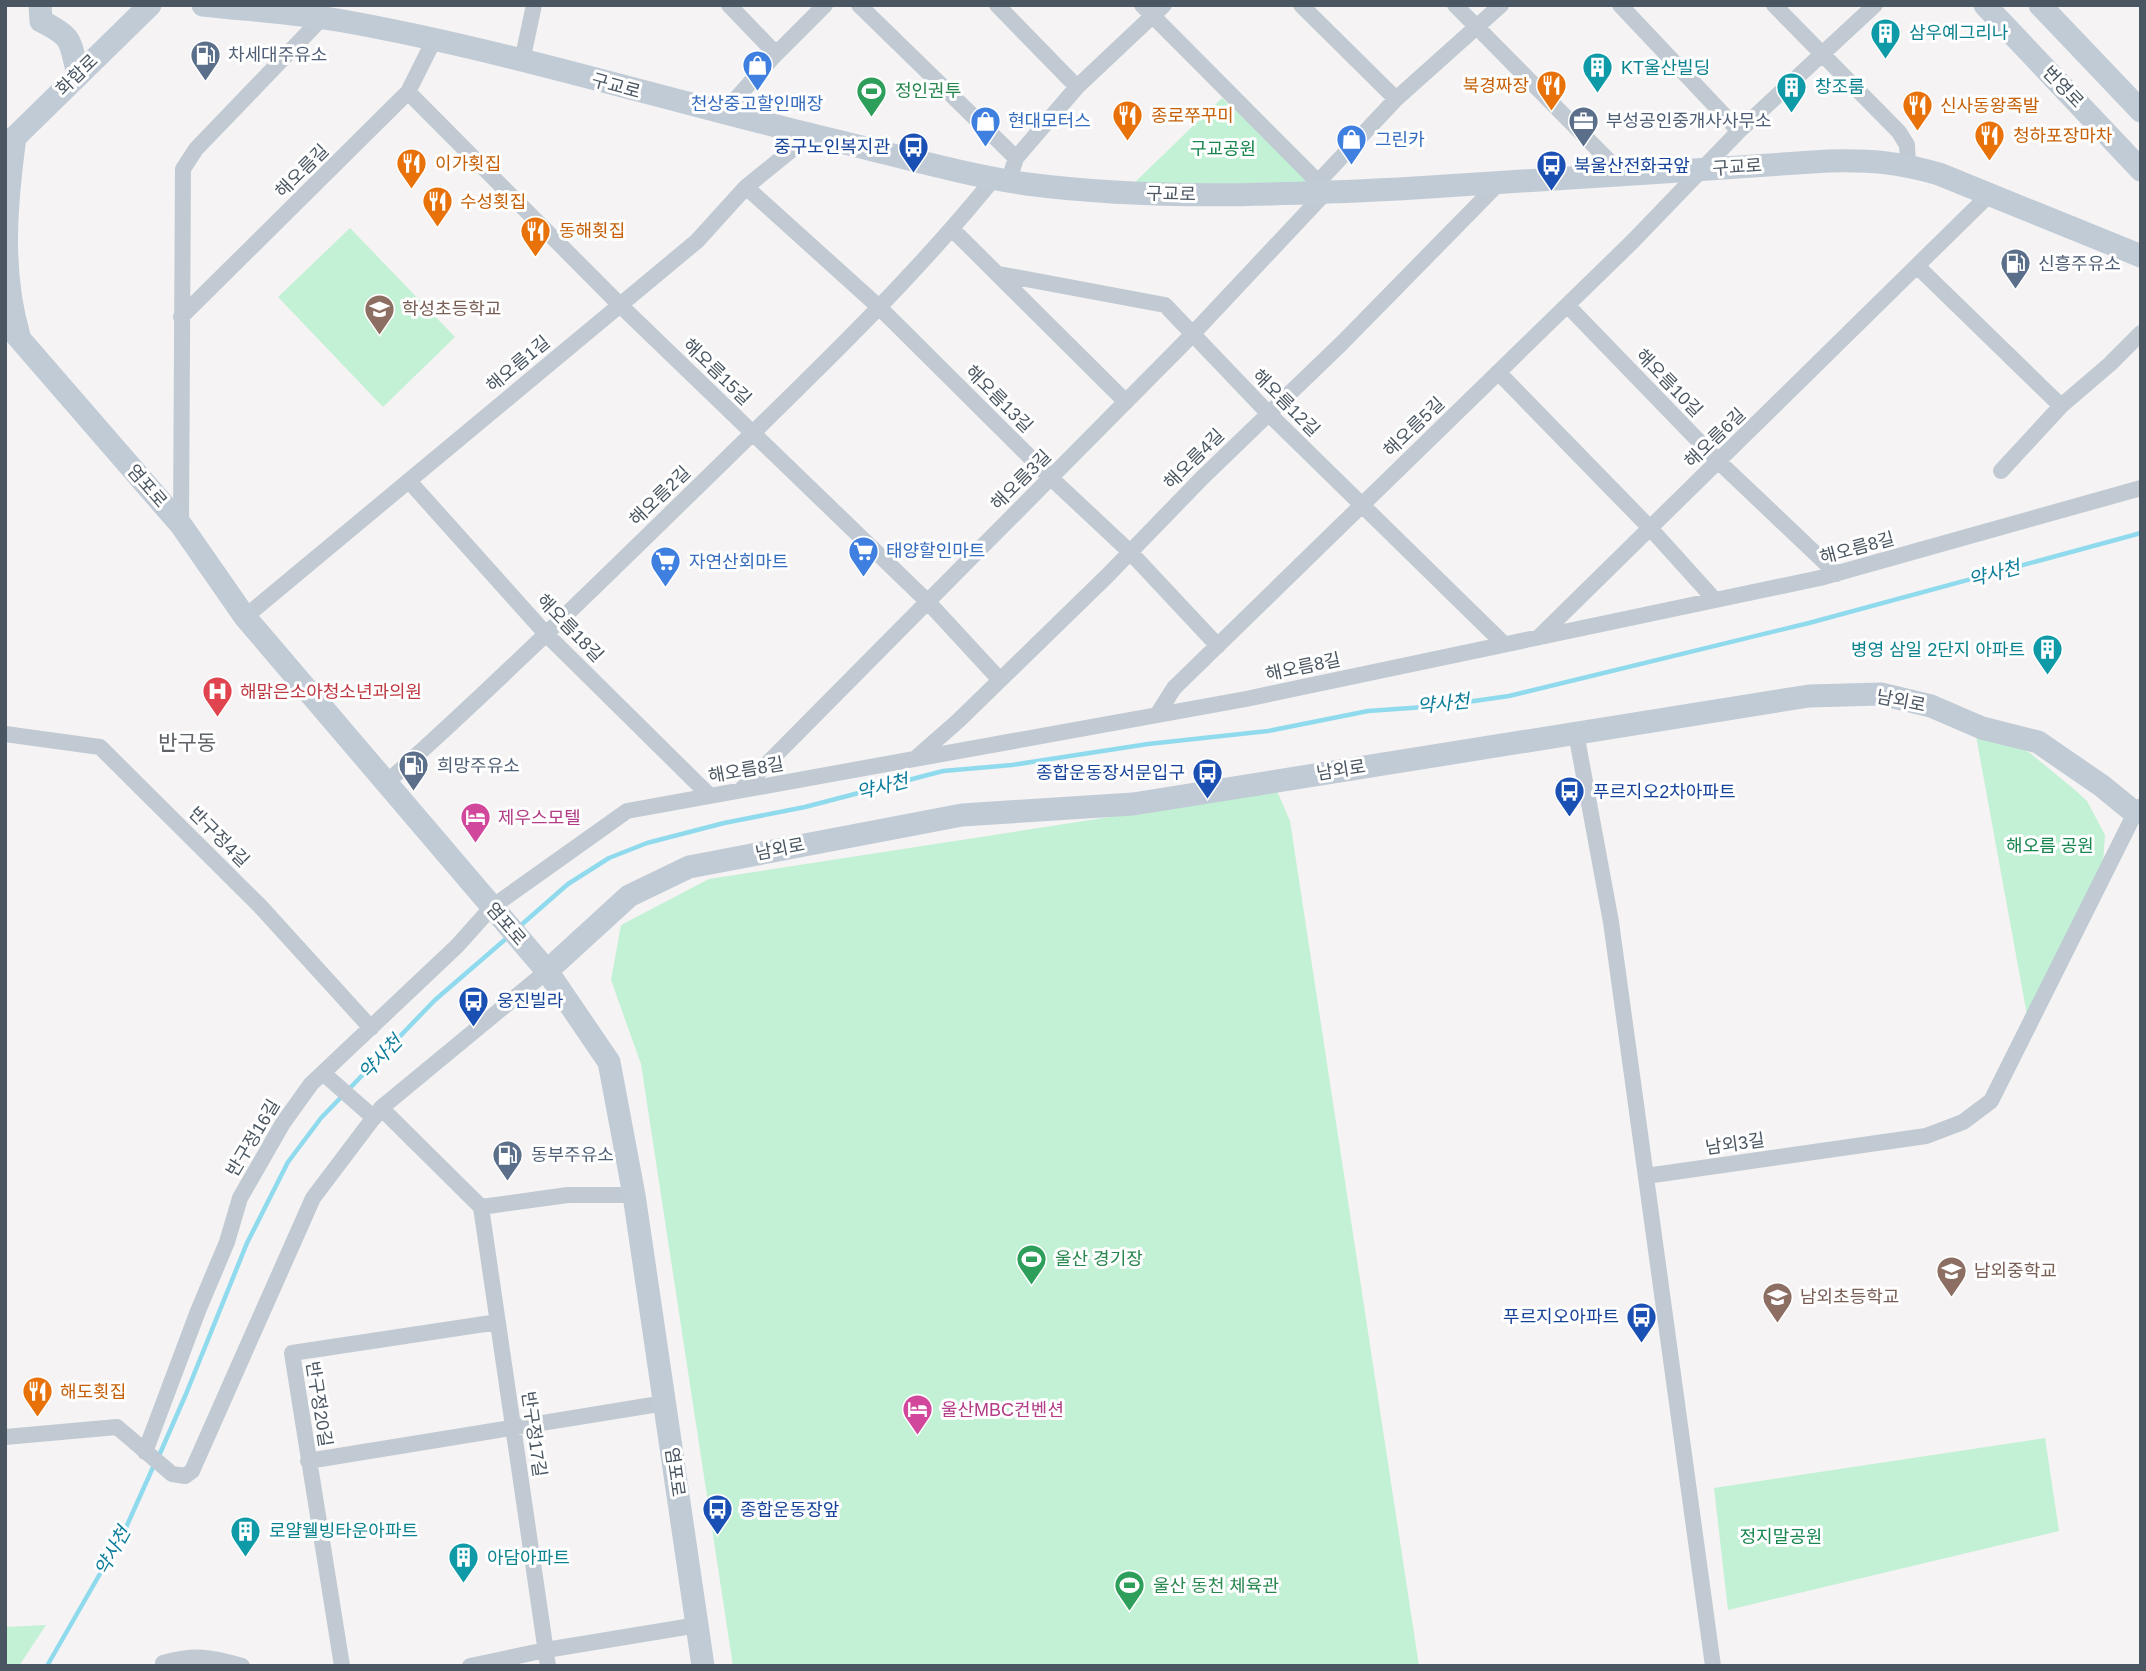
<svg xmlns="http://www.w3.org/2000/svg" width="2146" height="1671" viewBox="0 0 2146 1671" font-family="Arial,'Noto Sans KR',sans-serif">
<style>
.green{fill:#c3f1d5}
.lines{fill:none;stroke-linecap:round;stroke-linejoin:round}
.stream{stroke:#90daee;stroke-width:4.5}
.street{stroke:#c1cad2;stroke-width:16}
.secondary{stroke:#c1cbd6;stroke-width:23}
.labels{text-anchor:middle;stroke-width:6;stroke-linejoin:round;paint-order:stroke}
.culture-label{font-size:18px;fill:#0d838f;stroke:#fff;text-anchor:start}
.service-label{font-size:18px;fill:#4e5e75;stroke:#fff;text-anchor:start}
.street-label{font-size:18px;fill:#4a5661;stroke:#fff}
.food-label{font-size:18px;fill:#c56008;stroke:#fff;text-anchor:start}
.leisure-label{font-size:18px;fill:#27864d;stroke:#fff;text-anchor:start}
.shop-label{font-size:18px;fill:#366cbe;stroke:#fff;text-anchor:start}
.transit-label{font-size:18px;fill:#164399;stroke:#fff;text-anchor:start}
.park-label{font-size:18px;fill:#17864f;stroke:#fff}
.education-label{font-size:18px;fill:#785e54;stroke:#fff;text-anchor:start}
.health-label{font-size:18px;fill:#be3a42;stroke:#fff;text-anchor:start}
.hotel-label{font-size:18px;fill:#b23c85;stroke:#fff;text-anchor:start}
.water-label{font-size:19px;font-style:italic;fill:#0c7c9b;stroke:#fff}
.quarter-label{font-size:21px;fill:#5f6368;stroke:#fff}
</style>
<rect width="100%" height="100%" fill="#f5f3f3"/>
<path class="green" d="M1222 98 1314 184H1133Z
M350 228 455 337 383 407 278 297Z
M1974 725 2030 753 2075 790 2087 801 2105 835 2102 877 2029 1026Z
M1277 791 1290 821 1419 1666H733L641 1064 611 980 621 925 709 879Z
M2045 1438 2059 1531 1728 1610 1714 1488Z
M46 1625 19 1666H5V1627Z"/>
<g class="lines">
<path class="stream" d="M520 926 568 884 609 858 647 843 724 823 805 807 943 771 1012 765 1148 744 1268 731 1368 711 1439 706 1509 696 1809 623 2141 533
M158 1458 186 1394 247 1243 288 1162 321 1118 435 1000 508 937
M47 1666 124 1532 154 1465"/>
<path class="street" d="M729 5 776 54
M859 5 1016 158
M997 5 1077 87
M1301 5 1396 99
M1455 5 1623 175
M1620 5 1739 131
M1774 5 1899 132 1907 145 1908 165
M522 61 534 5
M408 92 620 305 928 602 1000 680
M723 113 776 54 825 5
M1009 180 1016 158 1077 87 1164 5
M1318 182 1396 99 1501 5
M746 187 880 308 1051 478 1130 552 1218 646
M953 230 1126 402
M1917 266 2061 406
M999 274 1165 305 1269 414 1504 644
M1567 305 1718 461 1837 574
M181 317 408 92 434 40
M1498 372 1650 528 1715 600
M2001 471 2061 406 2110 364 2141 333
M409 481 546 634 710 796
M181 525 183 169 196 149 322 18
M245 617 697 241 746 187 810 135
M1539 637 1991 193
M1157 715 1174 688 1632 242 1739 131 1875 5
M1576 733 1611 922 1713 1666
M5 734 100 747 260 906 371 1028
M917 757 958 721 1107 576 1202 478 1342 343 1498 184
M386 783C501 680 610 572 720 465 815 372 911 281 995 177
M741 790 1186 341 1325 193 1318 182 1142 5
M323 1073 374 1118
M381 1108 481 1207 568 1195H634
M1646 1176 1926 1136 1963 1122 1991 1101 2135 813
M481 1207 548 1666
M5 1437 117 1427 172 1474 185 1476 192 1471 313 1198 381 1108 547 971
M145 1452 198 1311 227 1242 240 1198 283 1123 311 1084 457 946 492 907 627 811 1246 699 1820 578 2141 488
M308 1461 665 1403
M163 1663C195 1654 211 1657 242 1666
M342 1666 292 1353 498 1322
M470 1666 546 1650 698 1625"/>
<path class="secondary" d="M40 5 41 21C75 38 69 41 78 74
M203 5C249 10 297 13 343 21 511 51 675 103 841 142 903 157 965 175 1027 184 1150 200 1275 195 1399 189 1542 181 1685 170 1828 161 1871 160 1897 162 1939 174L2141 256
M1985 5 2141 170
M2040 5 2141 111
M15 137C6 204 0 270 19 336
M5 147 150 5
M5 322 181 525 245 617 547 971 609 1062 634 1195 703 1666
M547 971 629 896 689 867 962 815 1133 804 1809 696 1881 694 1931 706 1982 728 2038 742 2102 786 2135 813 2141 810"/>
</g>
<defs>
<symbol id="building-pin" viewBox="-11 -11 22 30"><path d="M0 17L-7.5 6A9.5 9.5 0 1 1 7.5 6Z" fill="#0f9aa8" stroke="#fff"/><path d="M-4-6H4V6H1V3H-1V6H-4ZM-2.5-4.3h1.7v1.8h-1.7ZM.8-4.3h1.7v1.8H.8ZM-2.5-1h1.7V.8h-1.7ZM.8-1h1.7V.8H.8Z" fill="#fff"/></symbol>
<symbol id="fuel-pin" viewBox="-11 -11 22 30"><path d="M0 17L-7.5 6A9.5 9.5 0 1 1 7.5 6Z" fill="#5c6f8a" stroke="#fff"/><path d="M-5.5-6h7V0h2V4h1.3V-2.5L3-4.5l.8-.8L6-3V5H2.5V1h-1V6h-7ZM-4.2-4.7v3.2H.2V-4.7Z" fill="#fff"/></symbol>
<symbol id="shop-pin" viewBox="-11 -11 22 30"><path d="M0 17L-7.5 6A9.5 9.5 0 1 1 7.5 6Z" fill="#3f7fe0" stroke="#fff"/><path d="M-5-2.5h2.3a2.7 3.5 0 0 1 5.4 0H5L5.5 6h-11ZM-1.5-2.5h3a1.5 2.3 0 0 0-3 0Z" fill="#fff"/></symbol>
<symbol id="restaurant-pin" viewBox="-11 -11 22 30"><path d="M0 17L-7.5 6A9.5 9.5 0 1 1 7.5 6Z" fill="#e8710a" stroke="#fff"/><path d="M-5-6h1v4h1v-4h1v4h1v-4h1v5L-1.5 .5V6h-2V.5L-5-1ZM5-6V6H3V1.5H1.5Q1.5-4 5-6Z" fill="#fff"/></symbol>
<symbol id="stadium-pin" viewBox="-11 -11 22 30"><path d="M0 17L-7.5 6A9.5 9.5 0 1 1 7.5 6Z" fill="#2e9e5b" stroke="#fff"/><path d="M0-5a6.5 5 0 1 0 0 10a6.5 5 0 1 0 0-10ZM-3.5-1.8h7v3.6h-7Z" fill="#fff"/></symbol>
<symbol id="office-pin" viewBox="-11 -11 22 30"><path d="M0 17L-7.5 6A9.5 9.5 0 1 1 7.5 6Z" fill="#5c6f8a" stroke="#fff"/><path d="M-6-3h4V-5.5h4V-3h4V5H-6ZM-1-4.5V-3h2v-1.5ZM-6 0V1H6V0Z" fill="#fff"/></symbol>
<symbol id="bus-pin" viewBox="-11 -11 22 30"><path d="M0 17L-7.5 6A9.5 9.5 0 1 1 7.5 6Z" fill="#1a4fb4" stroke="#fff"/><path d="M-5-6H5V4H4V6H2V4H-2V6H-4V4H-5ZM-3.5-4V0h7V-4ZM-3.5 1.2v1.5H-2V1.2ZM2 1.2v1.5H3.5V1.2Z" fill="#fff"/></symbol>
<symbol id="school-pin" viewBox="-11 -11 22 30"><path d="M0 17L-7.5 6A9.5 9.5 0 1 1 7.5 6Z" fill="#8d6e63" stroke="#fff"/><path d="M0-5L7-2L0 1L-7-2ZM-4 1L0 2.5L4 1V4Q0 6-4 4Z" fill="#fff"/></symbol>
<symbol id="supermarket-pin" viewBox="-11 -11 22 30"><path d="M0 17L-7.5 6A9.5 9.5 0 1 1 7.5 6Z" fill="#3f7fe0" stroke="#fff"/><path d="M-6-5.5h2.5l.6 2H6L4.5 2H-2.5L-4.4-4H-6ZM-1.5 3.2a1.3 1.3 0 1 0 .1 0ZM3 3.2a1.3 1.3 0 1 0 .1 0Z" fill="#fff"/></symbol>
<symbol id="hospital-pin" viewBox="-11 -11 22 30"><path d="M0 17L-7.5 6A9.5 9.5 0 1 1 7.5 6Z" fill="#e0444e" stroke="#fff"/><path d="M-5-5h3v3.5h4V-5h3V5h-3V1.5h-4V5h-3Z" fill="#fff"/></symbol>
<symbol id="hotel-pin" viewBox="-11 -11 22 30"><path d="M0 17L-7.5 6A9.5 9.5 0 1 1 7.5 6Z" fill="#d1479c" stroke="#fff"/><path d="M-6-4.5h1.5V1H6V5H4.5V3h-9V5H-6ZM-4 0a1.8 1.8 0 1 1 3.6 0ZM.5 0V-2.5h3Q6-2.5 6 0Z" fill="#fff"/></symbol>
</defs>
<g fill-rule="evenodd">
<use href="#building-pin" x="1868" y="16" width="35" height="47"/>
<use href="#fuel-pin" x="188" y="38" width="35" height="47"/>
<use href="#shop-pin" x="740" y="48" width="35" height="47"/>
<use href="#building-pin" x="1580" y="50" width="35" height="47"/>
<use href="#restaurant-pin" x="1534" y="68" width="35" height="47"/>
<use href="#building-pin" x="1774" y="70" width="35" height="47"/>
<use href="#stadium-pin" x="854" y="74" width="35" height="47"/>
<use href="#restaurant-pin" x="1900" y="88" width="35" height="47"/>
<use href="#restaurant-pin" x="1110" y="98" width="35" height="47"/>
<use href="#shop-pin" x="968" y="104" width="35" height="47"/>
<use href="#office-pin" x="1566" y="104" width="35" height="47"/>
<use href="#restaurant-pin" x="1972" y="118" width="35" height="47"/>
<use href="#shop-pin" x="1334" y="122" width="35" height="47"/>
<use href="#bus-pin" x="896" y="130" width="35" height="47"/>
<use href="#restaurant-pin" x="394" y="146" width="35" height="47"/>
<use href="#bus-pin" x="1534" y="148" width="35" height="47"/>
<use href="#restaurant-pin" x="420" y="184" width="35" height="47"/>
<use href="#restaurant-pin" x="518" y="214" width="35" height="47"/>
<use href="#fuel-pin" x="1998" y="246" width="35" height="47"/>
<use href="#school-pin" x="362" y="292" width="35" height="47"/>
<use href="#supermarket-pin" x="846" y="534" width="35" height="47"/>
<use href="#supermarket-pin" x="648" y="544" width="35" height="47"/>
<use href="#building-pin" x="2030" y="632" width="35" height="47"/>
<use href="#hospital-pin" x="200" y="674" width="35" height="47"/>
<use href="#fuel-pin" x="396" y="748" width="35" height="47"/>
<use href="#bus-pin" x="1190" y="756" width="35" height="47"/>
<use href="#bus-pin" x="1552" y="774" width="35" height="47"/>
<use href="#hotel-pin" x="458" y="800" width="35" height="47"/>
<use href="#bus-pin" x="456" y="984" width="35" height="47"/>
<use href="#fuel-pin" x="490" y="1138" width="35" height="47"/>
<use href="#stadium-pin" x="1014" y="1242" width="35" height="47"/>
<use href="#school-pin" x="1934" y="1254" width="35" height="47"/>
<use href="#school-pin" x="1760" y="1280" width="35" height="47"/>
<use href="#bus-pin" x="1624" y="1300" width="35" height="47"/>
<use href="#restaurant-pin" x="20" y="1374" width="35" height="47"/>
<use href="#hotel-pin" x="900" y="1392" width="35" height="47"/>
<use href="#bus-pin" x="700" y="1492" width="35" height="47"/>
<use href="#building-pin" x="228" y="1514" width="35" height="47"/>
<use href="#building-pin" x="446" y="1540" width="35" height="47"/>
<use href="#stadium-pin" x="1112" y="1568" width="35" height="47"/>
</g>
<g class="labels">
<g class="culture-label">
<text x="1909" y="39">삼우예그리나</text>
<text x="1621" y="74">KT울산빌딩</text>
<text x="1815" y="93">창조룸</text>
<text x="2025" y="656" text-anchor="end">병영 삼일 2단지 아파트</text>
<text x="269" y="1537">로얄웰빙타운아파트</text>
<text x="487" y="1564">아담아파트</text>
</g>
<g class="service-label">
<text x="228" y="61">차세대주유소</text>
<text x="1606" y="127">부성공인중개사사무소</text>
<text x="2038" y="270">신흥주유소</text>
<text x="437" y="772">희망주유소</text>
<text x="531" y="1161">동부주유소</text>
</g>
<g class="street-label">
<text transform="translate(77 75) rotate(-44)" y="6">화합로</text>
<text transform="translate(616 86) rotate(15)" y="6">구교로</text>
<text transform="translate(2063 87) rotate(46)" y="6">번영로</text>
<text transform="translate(1737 167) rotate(-4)" y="6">구교로</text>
<text transform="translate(302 171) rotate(-45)" y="6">해오름길</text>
<text transform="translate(1171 194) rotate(1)" y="6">구교로</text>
<text transform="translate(518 364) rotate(-40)" y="6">해오름1길</text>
<text transform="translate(717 372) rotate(44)" y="6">해오름15길</text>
<text transform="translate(1669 383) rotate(46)" y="6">해오름10길</text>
<text transform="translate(999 399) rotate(45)" y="6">해오름13길</text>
<text transform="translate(1286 403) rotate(45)" y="6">해오름12길</text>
<text transform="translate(1414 427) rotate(-44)" y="6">해오름5길</text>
<text transform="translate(1715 438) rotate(-44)" y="6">해오름6길</text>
<text transform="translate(1194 459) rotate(-45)" y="6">해오름4길</text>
<text transform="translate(1021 480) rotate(-45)" y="6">해오름3길</text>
<text transform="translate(147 486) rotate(49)" y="6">염포로</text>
<text transform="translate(660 496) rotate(-44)" y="6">해오름2길</text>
<text transform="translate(1857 548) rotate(-15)" y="6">해오름8길</text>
<text transform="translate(570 628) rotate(46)" y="6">해오름18길</text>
<text transform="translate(1303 667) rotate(-12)" y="6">해오름8길</text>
<text transform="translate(1901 701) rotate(11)" y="6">남외로</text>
<text transform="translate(746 770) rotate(-10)" y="6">해오름8길</text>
<text transform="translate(1341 770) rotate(-9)" y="6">남외로</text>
<text transform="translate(219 837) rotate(45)" y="6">반구정4길</text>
<text transform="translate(780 849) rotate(-11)" y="6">남외로</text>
<text transform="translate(506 924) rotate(49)" y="6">염포로</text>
<text transform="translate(253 1138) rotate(-59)" y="6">반구정16길</text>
<text transform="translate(1735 1144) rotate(-8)" y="6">남외3길</text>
<text transform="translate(319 1404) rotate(81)" y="6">반구정20길</text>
<text transform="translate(534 1434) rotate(82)" y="6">반구정17길</text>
<text transform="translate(675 1472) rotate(82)" y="6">염포로</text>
</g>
<g class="food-label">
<text x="1529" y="92" text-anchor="end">북경짜장</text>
<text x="1940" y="112">신사동왕족발</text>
<text x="1151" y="122">종로쭈꾸미</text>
<text x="2013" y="142">청하포장마차</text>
<text x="435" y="170">이가횟집</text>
<text x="460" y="208">수성횟집</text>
<text x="559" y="237">동해횟집</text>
<text x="60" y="1398">해도횟집</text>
</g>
<g class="leisure-label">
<text x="895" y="97">정인권투</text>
<text x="1055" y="1265">울산 경기장</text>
<text x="1153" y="1592">울산 동천 체육관</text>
</g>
<g class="shop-label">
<text x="757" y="110" text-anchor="middle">천상중고할인매장</text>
<text x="1008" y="127">현대모터스</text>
<text x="1375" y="146">그린카</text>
<text x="886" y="557">태양할인마트</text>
<text x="689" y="568">자연산회마트</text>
</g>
<g class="transit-label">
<text x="890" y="153" text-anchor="end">중구노인복지관</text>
<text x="1574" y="172">북울산전화국앞</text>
<text x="1185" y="779" text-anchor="end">종합운동장서문입구</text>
<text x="1593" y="798">푸르지오2차아파트</text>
<text x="497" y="1007">웅진빌라</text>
<text x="1619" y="1323" text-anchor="end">푸르지오아파트</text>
<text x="740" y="1516">종합운동장앞</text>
</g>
<g class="park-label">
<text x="1223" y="155">구교공원</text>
<text x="2050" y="852">해오름 공원</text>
<text x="1781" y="1543">정지말공원</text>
</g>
<g class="education-label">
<text x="402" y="315">학성초등학교</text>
<text x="1974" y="1277">남외중학교</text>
<text x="1800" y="1303">남외초등학교</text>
</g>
<g class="health-label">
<text x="240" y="698">해맑은소아청소년과의원</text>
</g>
<g class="hotel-label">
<text x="498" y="824">제우스모텔</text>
<text x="941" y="1416">울산MBC컨벤션</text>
</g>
<g class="water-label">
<text transform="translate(1994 573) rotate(-15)" y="7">약사천</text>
<text transform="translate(1443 703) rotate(-6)" y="7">약사천</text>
<text transform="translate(882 786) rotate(-14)" y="7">약사천</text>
<text transform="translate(380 1057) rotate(-46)" y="7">약사천</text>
<text transform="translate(112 1551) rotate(-61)" y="7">약사천</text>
</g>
<g class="quarter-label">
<text x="187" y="750">반구동</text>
</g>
</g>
<rect width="2146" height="1671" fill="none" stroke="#4a5661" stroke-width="14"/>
</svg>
